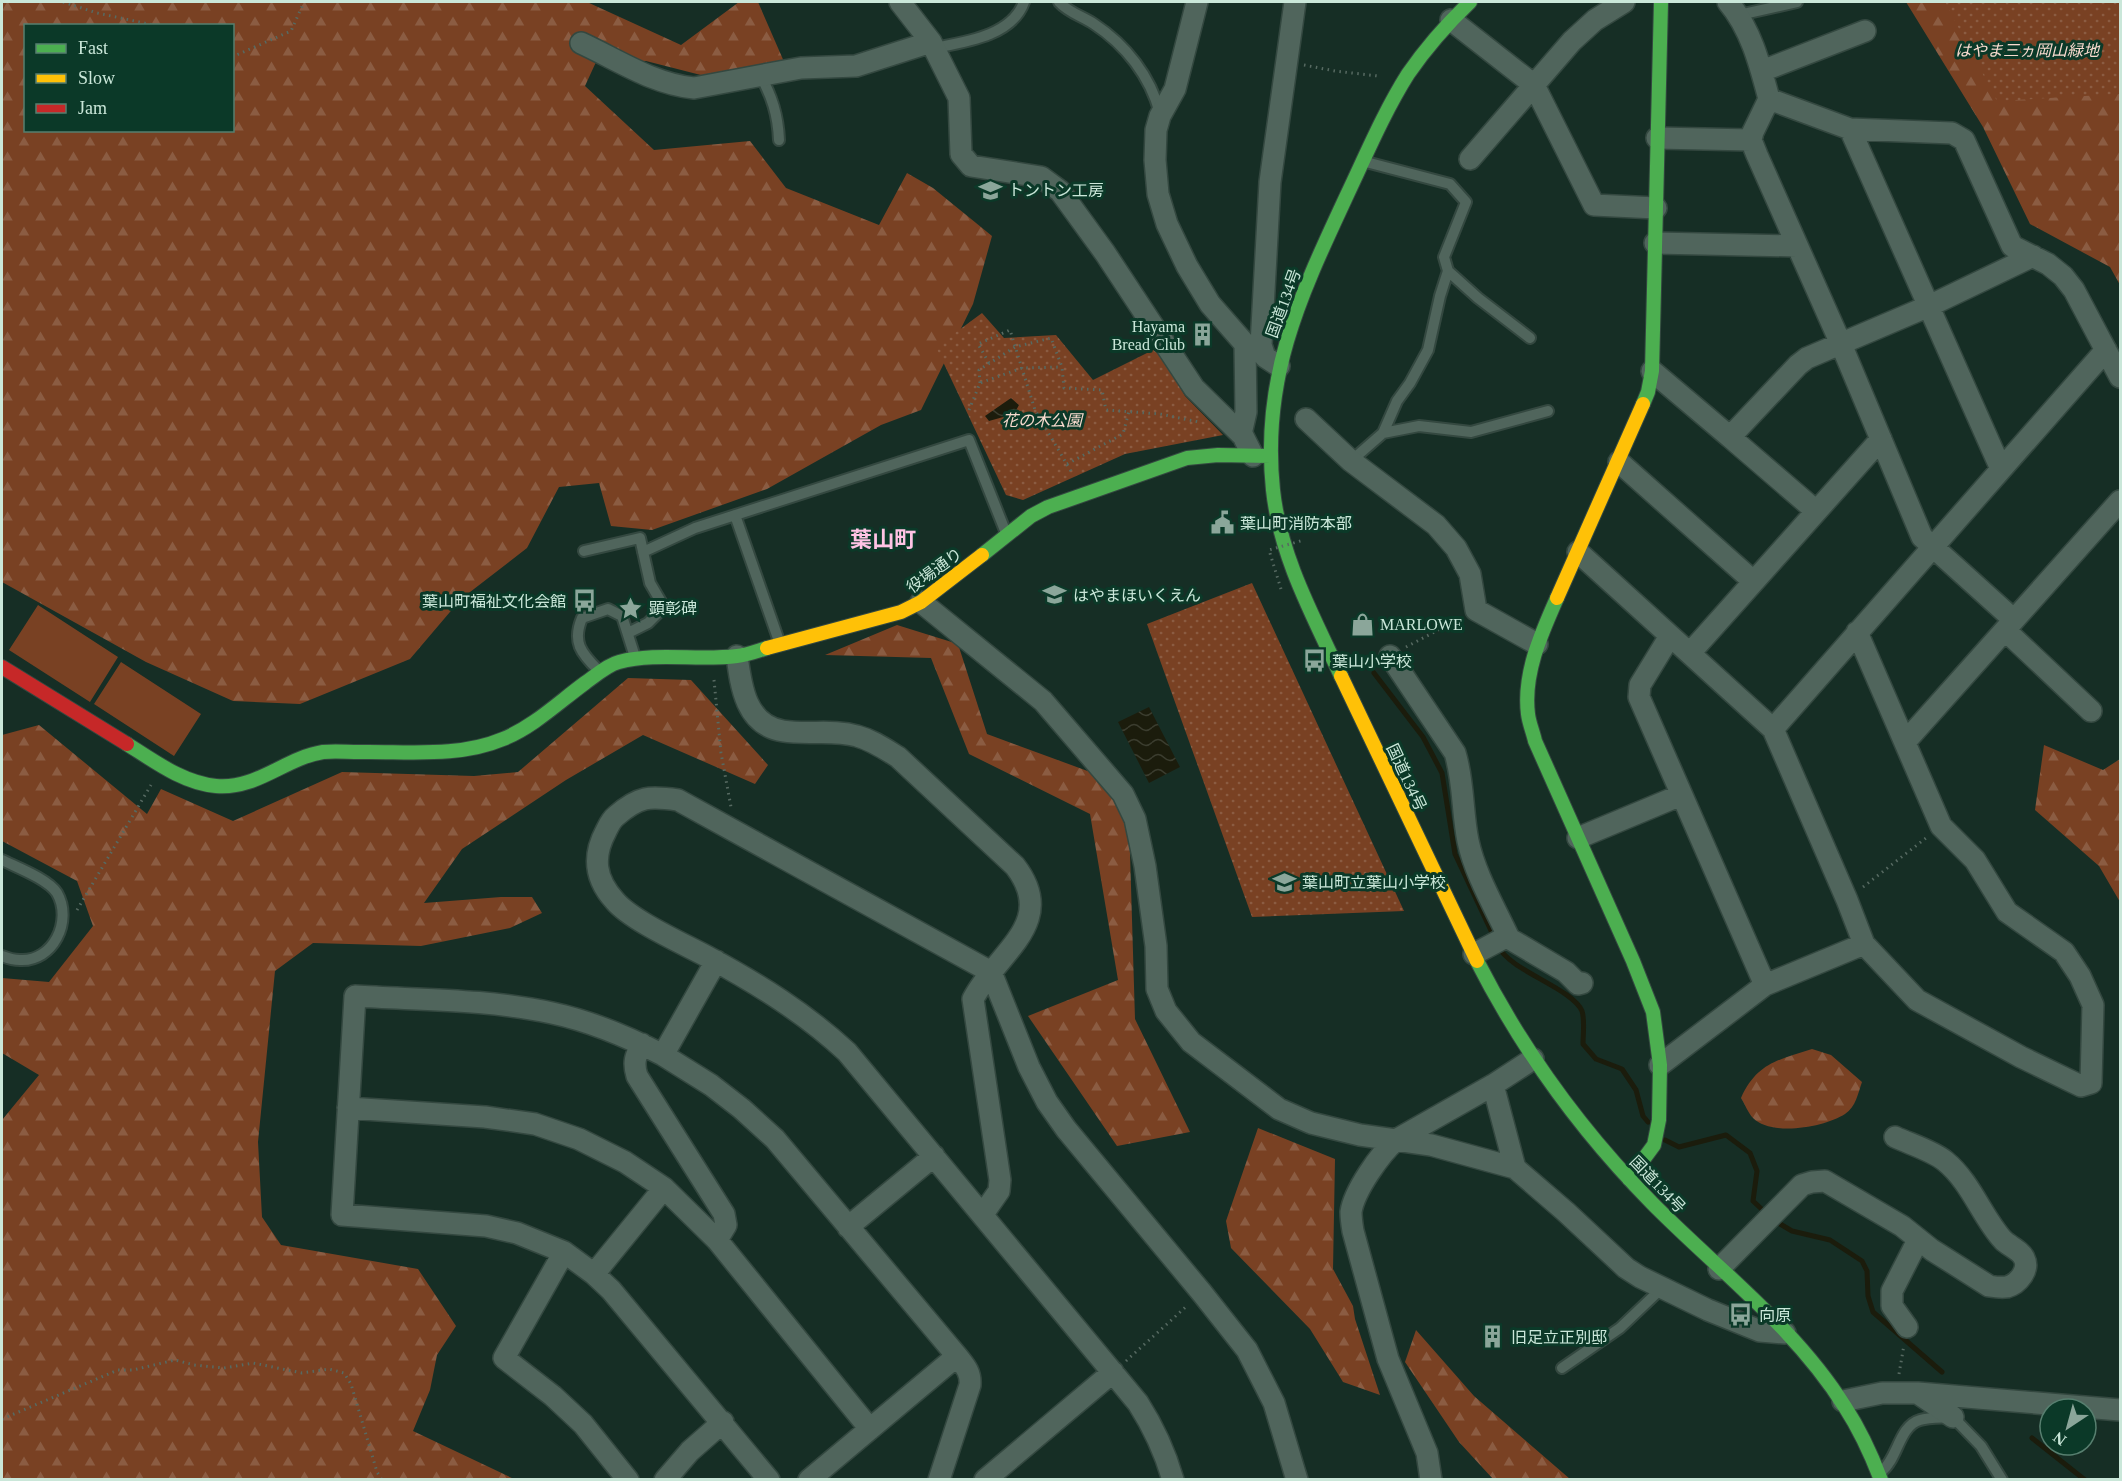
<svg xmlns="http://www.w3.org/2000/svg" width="2122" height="1481" viewBox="0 0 2122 1481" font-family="'Times New Roman','Noto Sans JP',serif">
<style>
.grass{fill:#794123}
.forest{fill:url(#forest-firs);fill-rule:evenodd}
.park{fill:url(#park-dots)}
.water{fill:url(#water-waves)}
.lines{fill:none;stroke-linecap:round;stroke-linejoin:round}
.stream{stroke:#1b1c0c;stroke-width:5}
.lane-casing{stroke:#344840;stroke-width:14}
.street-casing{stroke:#344840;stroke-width:24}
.fast-casing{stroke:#344840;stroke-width:16}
.slow-casing{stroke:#344840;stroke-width:16}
.jam-casing{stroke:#344840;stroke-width:16}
.path{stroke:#576a62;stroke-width:3;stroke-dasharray:1.5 4.5;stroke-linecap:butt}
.lane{stroke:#50655c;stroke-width:10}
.street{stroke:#50655c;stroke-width:21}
.fast{stroke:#4caf50;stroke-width:14}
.slow{stroke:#ffc107;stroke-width:14}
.jam{stroke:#c62828;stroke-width:14}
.path-bridge{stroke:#576a62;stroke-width:3;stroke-dasharray:1.5 4.5;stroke-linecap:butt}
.labels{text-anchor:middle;stroke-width:6;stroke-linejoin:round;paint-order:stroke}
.park-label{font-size:16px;font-style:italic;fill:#f8dace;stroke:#0b3928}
.poi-label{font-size:16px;fill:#cae7d9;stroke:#0b3928;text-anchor:start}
.street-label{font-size:16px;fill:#cae7d9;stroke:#0b3928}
.district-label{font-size:22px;font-weight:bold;fill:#ffc3e4;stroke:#0b3928}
</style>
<defs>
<pattern id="forest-firs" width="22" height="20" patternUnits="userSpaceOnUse" patternTransform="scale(1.5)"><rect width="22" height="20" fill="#794123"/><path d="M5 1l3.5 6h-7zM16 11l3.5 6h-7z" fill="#8b5c42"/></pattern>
<pattern id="park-dots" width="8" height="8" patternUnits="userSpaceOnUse" patternTransform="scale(1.5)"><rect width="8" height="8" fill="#794123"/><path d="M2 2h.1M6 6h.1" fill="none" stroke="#8b5c42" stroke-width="1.8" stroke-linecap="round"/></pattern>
<pattern id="water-waves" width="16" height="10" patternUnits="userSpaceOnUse" patternTransform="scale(1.5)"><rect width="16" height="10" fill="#1b1c0c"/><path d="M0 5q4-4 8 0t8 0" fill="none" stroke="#3b3d2f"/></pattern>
</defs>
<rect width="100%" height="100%" fill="#162e25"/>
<path class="grass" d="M38 605 118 657 90 702 9 650Z
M121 662 201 714 174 756 94 704Z"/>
<path class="forest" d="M2 2H587L681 45 739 2H758L785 64 736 84 646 61 596 62 585 86 654 150 750 141 786 188 879 225 907 173 933 188 992 236 973 304 921 410 881 425 767 489 652 530 611 526 599 483 559 487 527 548 461 599 410 659 300 704 233 701 146 662 2 582ZM26 26H232V130H26Z
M1906 2H2120V285L2110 267 2030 224 1983 127Z
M897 625 958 644 987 734 1093 773 1129 820 1135 1019 1190 1132 1117 1146 1028 1016 1118 980 1090 814 969 754 931 658 825 655Z
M628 678 691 680 768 765 755 784 643 735 566 780 462 849 424 903 501 897H532L542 913 510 928 421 946 313 943 275 971 258 1142 262 1217 281 1245 418 1269 456 1326 437 1355 430 1390 413 1431 514 1479H2V1120L39 1075 2 1053V978L49 982 93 926 77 881 2 841V735L39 725 147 814 161 789 233 821 342 772 474 776 518 772Z
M2044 745 2103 770 2120 759V902L2099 866 2035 810Z
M1812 1049 1831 1055 1862 1082C1858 1093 1856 1107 1845 1114 1825 1127 1772 1137 1753 1118 1748 1113 1745 1104 1741 1098 1757 1063 1778 1060 1812 1049Z
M1258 1128 1335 1159 1333 1269 1353 1306 1355 1319 1380 1395 1343 1382 1310 1329 1231 1248 1226 1221Z
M1416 1330 1474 1396 1570 1479H1493L1459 1442 1405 1362Z"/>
<path class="park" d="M1945 2H2120V94L1997 101Z
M982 313 1004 338 1056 335 1093 380 1157 348 1185 396 1223 435 1125 454 1023 500 1006 495 936 347Z
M1252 583 1404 911 1252 917 1147 624Z"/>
<path class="water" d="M1011 398 1019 405 1014 414 989 421 985 416Z
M1149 707 1180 767 1149 783 1118 722Z"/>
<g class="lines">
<path class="stream" d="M1374 673 1423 737 1442 773 1455 854 1494 937
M1498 946C1510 971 1572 988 1582 1011 1585 1020 1583 1035 1583 1044L1596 1059 1622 1069 1636 1090 1643 1116 1648 1122
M1665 1140 1679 1147 1726 1135 1750 1153 1757 1171 1753 1201 1768 1215
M1775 1221 1792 1231 1830 1240 1862 1261 1867 1271 1868 1296 1873 1312 1942 1372
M2032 1438 2085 1480"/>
<defs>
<path id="lane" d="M1059 2C1069 13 1082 16 1094 24 1126 45 1150 76 1160 113
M1739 15 1797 2
M934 48C965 42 1012 36 1024 2
M760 75C772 96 778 115 779 140
M1366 162 1450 184 1466 202 1444 257 1448 271 1478 298 1530 338
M1383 433 1397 401 1410 383 1428 350 1440 296 1448 271
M1351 461 1383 433 1419 426 1471 432 1548 411
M735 515 779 641
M584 551 640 538 650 583 664 607 648 623 628 633
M643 552 695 528 969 440 1006 533
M598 670C581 653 572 642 582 618L608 609 622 616 635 657
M2 860C16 867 48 879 57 893 73 921 53 962 20 960 14 960 7 958 2 956
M1562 1368 1620 1328 1662 1288
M1882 1471C1898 1458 1899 1426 1920 1420 1930 1417 1943 1418 1953 1417L1981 1446 2002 1480"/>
<path id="street" d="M900 2 931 42 959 98 961 154 971 166 1041 177 1060 191 1105 253 1194 388 1243 436 1253 456
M1197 2 1175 89 1160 116 1156 130 1155 160 1158 194 1167 224 1187 266 1210 304 1245 344 1246 412 1241 434
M1728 2C1751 29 1760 65 1769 99L1850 129 1952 133 1964 140 2012 246 2048 264 2063 276 2074 290 2120 377
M1451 20 1534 85 1594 205 1656 208
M581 43C618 60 653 84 694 88L801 68 856 66 931 42
M1762 71 1865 31
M1769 99 1753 132 1751 140 1757 155 1841 344 1922 537 2014 620
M1850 129 2001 469
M1657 138 1751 140
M1470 159 1572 41 1595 20 1624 2
M1655 243 1797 246
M1279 366 1265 357 1261 345 1270 182 1295 2
M1652 371 1730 437 1798 365 1807 358 1929 306 2033 256
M1306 419 1351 461 1436 525 1456 548 1470 574 1476 610 1537 644
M1730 437 1816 511
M1619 462 1753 581
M1578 552 1773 729 1847 900 1864 944 1765 985 1660 1065
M921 602 1043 701 1123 794 1135 819 1145 866 1156 946 1157 989 1166 1011 1191 1042 1279 1109 1311 1123 1360 1135 1431 1145 1515 1168
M2005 630 2091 711
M1857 632 1941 826 1975 860 2007 912 2064 952 2080 976 2093 1005 2091 1083 2081 1086 2021 1057 1917 1000 1864 944
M1670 636 1640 685 1639 697 1765 985
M1690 653 1881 439
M737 656C741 687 746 725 783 731 808 735 833 729 857 736 872 740 885 749 898 757L1015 866C1059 923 997 952 973 999L1000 1180 999 1191 983 1214
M1390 656 1455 753C1464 782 1462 812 1468 841 1475 874 1494 906 1508 936L1474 954
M1773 729 2106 350
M1905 742 2120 501
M1578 838 1681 795
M1508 936 1510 939 1566 972 1578 984 1582 983
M716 961 663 1055 711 1085 742 1109 775 1139 957 1356 809 1480
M642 1044C635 1056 633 1063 637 1076L724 1214 726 1225 717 1240
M663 1055C628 1037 590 1021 552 1013 488 999 420 1000 355 996L342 1215 486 1226 517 1233 564 1252 594 1274 611 1290 769 1480
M1493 1085 1515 1168 1566 1212 1626 1268 1640 1277 1708 1310 1760 1331 1785 1333
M348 1108 485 1117 535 1124 579 1139 625 1162 664 1188 717 1240 870 1429
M848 1227 934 1156
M564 1252 504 1358 553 1396 583 1424 628 1480
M1719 1269 1802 1185 1812 1182 1825 1181 1902 1226 1932 1250 1989 1286C1995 1287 2001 1288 2007 1287 2018 1284 2030 1270 2024 1258 2021 1251 2009 1246 2003 1240 1982 1217 1971 1182 1945 1161 1933 1151 1910 1144 1895 1137
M594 1274 664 1188
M1907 1327 1892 1306V1291L1918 1240
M1919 1394 1953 1417
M1843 1401 1882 1393H1918L2120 1410
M665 1480 690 1451 723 1422
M939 1480 970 1385C971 1372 965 1366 957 1356
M985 1480 1113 1372
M1173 1480C1165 1452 1154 1428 1138 1403L847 1052C805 1013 758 984 708 957 684 944 632 921 615 901 595 879 592 857 606 831 609 825 611 820 616 816 639 796 649 796 678 800L991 972 1029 1067 1047 1102 1066 1129 1202 1293 1247 1350 1274 1403 1297 1480
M1431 1480 1427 1453 1388 1359 1353 1231C1352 1225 1351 1218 1351 1212 1354 1191 1380 1154 1396 1140L1493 1085 1533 1059"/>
<path id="fast" d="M1643 404 1648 392 1652 371 1661 2
M982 555 1031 516 1048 507 1187 458 1218 455 1271 456
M1557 598C1541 634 1523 674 1528 714 1529 723 1533 732 1535 741L1633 961 1653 1012 1660 1065 1659 1120 1654 1145 1629 1179
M1341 676C1313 616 1280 556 1273 490 1261 376 1301 294 1347 195 1366 155 1384 112 1408 74 1426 48 1447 24 1470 2
M127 744C154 761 183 783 216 786 256 790 285 758 323 752 335 751 347 752 359 752 406 751 458 758 503 739 533 727 559 702 585 683 595 676 607 665 619 662 657 652 698 661 737 656 747 655 757 651 767 648
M1477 961C1523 1051 1581 1131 1652 1203 1717 1269 1795 1327 1845 1407 1860 1430 1871 1454 1881 1480"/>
<path id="slow" d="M1557 598 1643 404
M767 648 901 612 921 602 982 555
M1341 676 1477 961"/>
<path id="jam" d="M2 667 127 744"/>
</defs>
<use href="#lane" class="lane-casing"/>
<use href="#street" class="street-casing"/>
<use href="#fast" class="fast-casing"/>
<use href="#slow" class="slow-casing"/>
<use href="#jam" class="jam-casing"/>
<path class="path" d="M63 2 97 13 158 26
M232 57 291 31 304 2
M1304 65 1335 71 1378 76
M989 363 978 344 1010 330 1035 410 1072 473
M980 383 979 370 1015 347 1051 338 1062 367 1064 388 1102 390 1106 410 1160 414 1199 422
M969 410 980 383 1022 368 1062 367
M1067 464 1123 434 1129 411
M1406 647 1461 618
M714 680 721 753 731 807
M1863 887 1926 838
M77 910 151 785
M1126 1361 1188 1305
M1899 1374 1904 1345
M2 1419 118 1370H133L175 1360 194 1365 224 1368 253 1363 302 1373 329 1369 344 1373 351 1384 377 1472 382 1480"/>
<use href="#lane" class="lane"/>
<use href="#street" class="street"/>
<use href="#fast" class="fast"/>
<use href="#slow" class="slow"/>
<use href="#jam" class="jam"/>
<path class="path-bridge" d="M1281 589 1269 550 1304 540"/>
</g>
<defs>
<symbol id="school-bare" viewBox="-9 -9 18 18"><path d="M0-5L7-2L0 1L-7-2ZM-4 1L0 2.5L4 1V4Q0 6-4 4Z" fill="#8ba69a" stroke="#0b3928" stroke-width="2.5" paint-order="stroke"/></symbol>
<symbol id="building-bare" viewBox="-9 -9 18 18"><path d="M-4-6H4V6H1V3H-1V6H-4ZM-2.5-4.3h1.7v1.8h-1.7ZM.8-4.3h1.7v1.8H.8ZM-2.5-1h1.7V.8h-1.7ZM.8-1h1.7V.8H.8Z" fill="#8ba69a" stroke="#0b3928" stroke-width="2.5" paint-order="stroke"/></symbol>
<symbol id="civic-bare" viewBox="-9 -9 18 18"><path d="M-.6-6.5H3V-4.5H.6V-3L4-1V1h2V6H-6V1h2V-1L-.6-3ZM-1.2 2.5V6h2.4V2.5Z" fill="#8ba69a" stroke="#0b3928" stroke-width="2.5" paint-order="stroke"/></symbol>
<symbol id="bus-bare" viewBox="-9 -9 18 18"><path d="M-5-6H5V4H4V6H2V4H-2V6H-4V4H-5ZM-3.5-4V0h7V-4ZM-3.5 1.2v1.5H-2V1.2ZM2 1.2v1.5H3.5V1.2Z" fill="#8ba69a" stroke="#0b3928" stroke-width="2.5" paint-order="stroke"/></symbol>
<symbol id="sight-bare" viewBox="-9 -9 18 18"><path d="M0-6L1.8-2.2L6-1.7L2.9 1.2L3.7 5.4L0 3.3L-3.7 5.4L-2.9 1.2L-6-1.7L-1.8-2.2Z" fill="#8ba69a" stroke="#0b3928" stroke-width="2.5" paint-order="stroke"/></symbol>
<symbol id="shop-bare" viewBox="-9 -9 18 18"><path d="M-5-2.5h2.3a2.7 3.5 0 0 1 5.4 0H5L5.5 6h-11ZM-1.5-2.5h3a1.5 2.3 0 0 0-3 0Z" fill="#8ba69a" stroke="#0b3928" stroke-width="2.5" paint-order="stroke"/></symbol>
</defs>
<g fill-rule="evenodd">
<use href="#school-bare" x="974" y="174" width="33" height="33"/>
<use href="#building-bare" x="1186" y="318" width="33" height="33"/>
<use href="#civic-bare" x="1206" y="506" width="33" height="33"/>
<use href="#school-bare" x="1038" y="578" width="33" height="33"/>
<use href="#bus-bare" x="568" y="584" width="33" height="33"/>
<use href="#sight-bare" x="614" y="592" width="33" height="33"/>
<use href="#shop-bare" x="1346" y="608" width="33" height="33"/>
<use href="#bus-bare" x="1298" y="644" width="33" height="33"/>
<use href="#school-bare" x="1268" y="866" width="33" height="33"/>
<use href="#bus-bare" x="1724" y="1298" width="33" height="33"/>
<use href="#building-bare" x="1476" y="1320" width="33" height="33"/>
</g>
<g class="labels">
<g class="park-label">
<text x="2027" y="56">はやま三ヵ岡山緑地</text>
<text x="1042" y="426">花の木公園</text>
</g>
<g class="poi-label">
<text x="1008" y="196">トントン工房</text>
<text x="1185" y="332" text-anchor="end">Hayama<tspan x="1185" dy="18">Bread Club</tspan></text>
<text x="1240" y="529">葉山町消防本部</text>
<text x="1073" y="601">はやまほいくえん</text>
<text x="566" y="607" text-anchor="end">葉山町福祉文化会館</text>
<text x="649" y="614">顕彰碑</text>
<text x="1380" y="630">MARLOWE</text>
<text x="1332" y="667">葉山小学校</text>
<text x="1302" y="888">葉山町立葉山小学校</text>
<text x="1759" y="1321">向原</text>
<text x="1511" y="1343">旧足立正別邸</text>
</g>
<g class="street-label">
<text transform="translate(1283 303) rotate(-70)" y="6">国道134号</text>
<text transform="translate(934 570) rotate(-36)" y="6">役場通り</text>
<text transform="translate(1407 777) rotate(65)" y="6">国道134号</text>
<text transform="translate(1658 1184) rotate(46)" y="6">国道134号</text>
</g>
<g class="district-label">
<text x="883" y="547">葉山町</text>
</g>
</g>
<rect width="2122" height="1481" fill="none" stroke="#cae7d9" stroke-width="6"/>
<rect x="24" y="24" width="210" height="108" fill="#0b3928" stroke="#577f6f" stroke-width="1.5"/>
<rect x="36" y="44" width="30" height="9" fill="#4caf50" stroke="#577f6f" stroke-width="1.5"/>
<text x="78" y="54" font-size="18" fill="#cae7d9">Fast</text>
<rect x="36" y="74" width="30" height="9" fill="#ffc107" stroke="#577f6f" stroke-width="1.5"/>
<text x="78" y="84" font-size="18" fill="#cae7d9">Slow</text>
<rect x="36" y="104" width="30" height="9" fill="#c62828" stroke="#577f6f" stroke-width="1.5"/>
<text x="78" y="114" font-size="18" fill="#cae7d9">Jam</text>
<g transform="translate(2068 1427) rotate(216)"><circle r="28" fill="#0b3928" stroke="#577f6f" stroke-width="1.5"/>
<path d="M0-4.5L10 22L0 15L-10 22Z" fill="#8ba69a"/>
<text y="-9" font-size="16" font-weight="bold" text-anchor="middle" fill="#cae7d9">N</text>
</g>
</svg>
